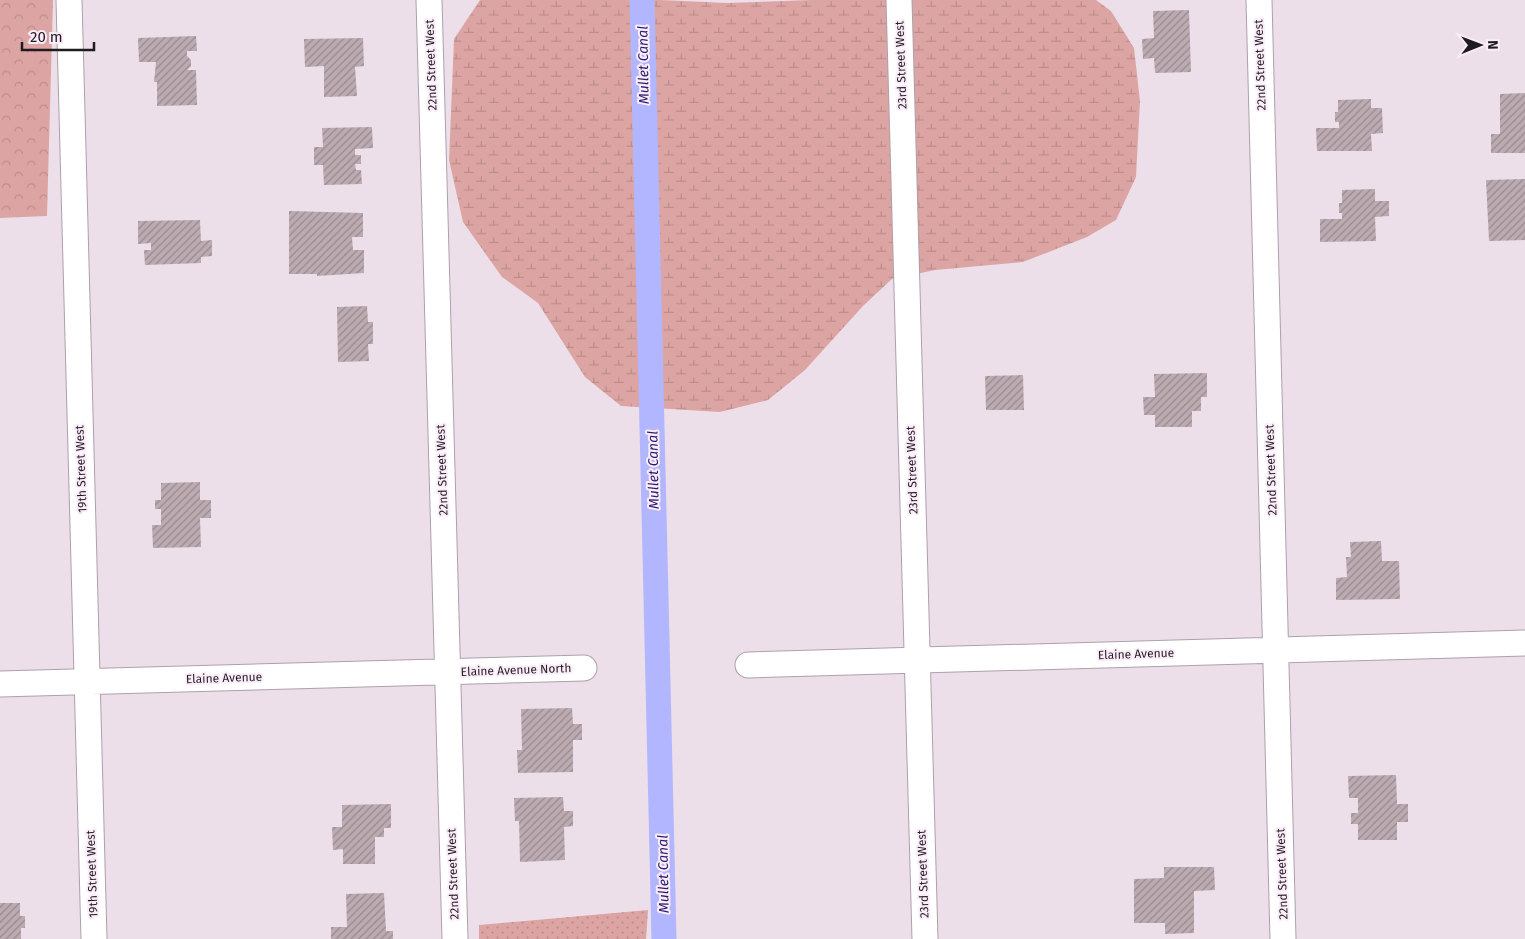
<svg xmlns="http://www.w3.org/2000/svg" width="1525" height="939" viewBox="0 0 1525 939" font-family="'Fira Sans',sans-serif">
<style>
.green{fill:url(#green-dots)}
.forest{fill:url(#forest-crowns)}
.wetland{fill:url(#wetland-marsh)}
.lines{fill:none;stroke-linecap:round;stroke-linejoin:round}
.canal{stroke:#b2b6fe;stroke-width:25}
.building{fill:url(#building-hatch)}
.street-casing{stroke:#ada0ab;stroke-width:27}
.street{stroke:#fff;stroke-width:25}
.labels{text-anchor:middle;stroke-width:4;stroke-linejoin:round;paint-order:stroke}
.street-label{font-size:12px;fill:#201b1f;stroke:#faecf8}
.water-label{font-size:14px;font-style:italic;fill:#271b6b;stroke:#faecf8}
</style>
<defs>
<pattern id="green-dots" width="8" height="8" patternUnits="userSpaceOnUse" patternTransform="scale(1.25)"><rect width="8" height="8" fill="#dca5a3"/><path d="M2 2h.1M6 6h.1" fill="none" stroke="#bc8d8c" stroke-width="1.8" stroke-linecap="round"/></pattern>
<pattern id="forest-crowns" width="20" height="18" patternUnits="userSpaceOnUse" patternTransform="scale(1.25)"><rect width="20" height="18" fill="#dca5a3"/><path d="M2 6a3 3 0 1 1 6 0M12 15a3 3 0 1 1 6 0" fill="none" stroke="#bc8d8c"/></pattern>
<pattern id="wetland-marsh" width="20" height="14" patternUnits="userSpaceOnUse" patternTransform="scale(1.25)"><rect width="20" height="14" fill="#dca5a3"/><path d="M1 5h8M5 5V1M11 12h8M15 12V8" fill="none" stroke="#bc8d8c"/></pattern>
<pattern id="building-hatch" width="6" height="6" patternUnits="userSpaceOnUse" patternTransform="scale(1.25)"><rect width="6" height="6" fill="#bcabb0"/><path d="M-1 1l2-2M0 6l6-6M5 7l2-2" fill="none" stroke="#988a8f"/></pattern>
</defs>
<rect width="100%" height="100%" fill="#eddfea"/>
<path class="green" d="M648 910 646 939H479V925Z"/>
<path class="forest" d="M0 0H53L47 216 0 218Z"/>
<path class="wetland" d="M480 0H660L727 3 811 0H1096L1111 11 1134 48 1140 101 1136 177 1116 220 1087 237 1023 262 935 270 892 279 863 306 805 370 768 400 720 412 621 406 585 377 538 303 502 277 463 222 449 160 454 39Z"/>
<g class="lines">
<path class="canal" d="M642 0 664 939"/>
</g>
<path class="building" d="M1189 10 1191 72 1155 73 1154 58 1143 59 1142 39 1154 38 1153 11Z
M196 36 197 51H187V56L191 60V66L187 70H196L197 105 157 106V82H154L156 62H139L138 38Z
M363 38 364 66 355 67 357 96 324 97V66L305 67 304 39Z
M1525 93V153H1491V134H1500V94Z
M1371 99V108H1382L1383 133 1371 134 1372 151H1317L1316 128H1339V122H1335V112H1338V100Z
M372 127 373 148 355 149V155H361V164H355L356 170H361L362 184 324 185 323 165H314V147H323L322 128Z
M1525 179V240L1489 241 1486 180Z
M1375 189V201H1389V216L1375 217 1376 241 1320 242V219H1342V213H1339V203H1342V190Z
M289 211 363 213V237H352L353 250H364V273L317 276V274H289Z
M200 220 201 241 212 240V256L201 257V263L145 265 144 250H151V243L138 244V221Z
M367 306 368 322H373V344H368L369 361 338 362 337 307Z
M1207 373V397H1201V411H1192V427H1155V415H1144L1143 397H1155L1154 374Z
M1023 375 1024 410H986L985 376Z
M200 482V500H211V518H200L201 547 153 548 152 525H161V509H155V500H161V483Z
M1381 541 1382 561H1399L1400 599 1336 600V578L1347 577 1346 557H1351L1350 542Z
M572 708 573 724H582V740H573V772L518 773 517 750H522L521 709Z
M1396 775 1397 804H1408V822H1397V840H1358V824H1351V813H1358V798H1349L1348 776Z
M563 797 564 811H573V826L564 827 565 860 520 862 519 821H515L514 798Z
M391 804V828H384V837H375V864H343V849L333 850 332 827H342V805Z
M1164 867H1214L1215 890 1194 891V933L1165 934V923H1134V879L1164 878Z
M384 893 386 931H393V939H331V927H347L346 894Z
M0 903H20V916H25V928H21V939H0Z"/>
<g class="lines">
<defs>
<path id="street" d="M69 0 94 939
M429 0 455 939
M899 0 925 939
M1259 0 1283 939
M748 665 1525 643
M0 684 584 668"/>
</defs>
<use href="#street" class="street-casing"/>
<use href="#street" class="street"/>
</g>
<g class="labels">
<g class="street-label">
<text transform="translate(431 65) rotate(-92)" y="4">22nd Street West</text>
<text transform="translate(901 65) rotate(-92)" y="4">23rd Street West</text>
<text transform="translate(1260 65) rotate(-92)" y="4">22nd Street West</text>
<text transform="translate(81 469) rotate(-92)" y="4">19th Street West</text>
<text transform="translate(442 470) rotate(-92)" y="4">22nd Street West</text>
<text transform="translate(912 470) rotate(-92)" y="4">23rd Street West</text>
<text transform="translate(1271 470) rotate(-92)" y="4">22nd Street West</text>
<text transform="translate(1136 654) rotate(-2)" y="4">Elaine Avenue</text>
<text transform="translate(516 670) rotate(-2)" y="4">Elaine Avenue North</text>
<text transform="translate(224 678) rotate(-2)" y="4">Elaine Avenue</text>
<text transform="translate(92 874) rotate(-92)" y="4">19th Street West</text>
<text transform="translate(453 874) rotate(-92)" y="4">22nd Street West</text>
<text transform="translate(923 874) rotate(-92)" y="4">23rd Street West</text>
<text transform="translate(1282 874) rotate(-92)" y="4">22nd Street West</text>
</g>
<g class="water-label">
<text transform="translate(643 65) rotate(-91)" y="5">Mullet Canal</text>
<text transform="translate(653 470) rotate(-91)" y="5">Mullet Canal</text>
<text transform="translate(663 874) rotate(-91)" y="5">Mullet Canal</text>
</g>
</g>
<g transform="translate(1480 45) rotate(89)" stroke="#faecf8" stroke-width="4" paint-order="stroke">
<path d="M0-4L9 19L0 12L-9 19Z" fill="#201b1f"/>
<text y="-8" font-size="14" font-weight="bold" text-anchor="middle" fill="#201b1f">N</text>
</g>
<path d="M22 42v8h72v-8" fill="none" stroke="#201b1f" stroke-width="2.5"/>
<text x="30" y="42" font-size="15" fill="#201b1f" stroke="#faecf8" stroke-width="4" paint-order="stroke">20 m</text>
</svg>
